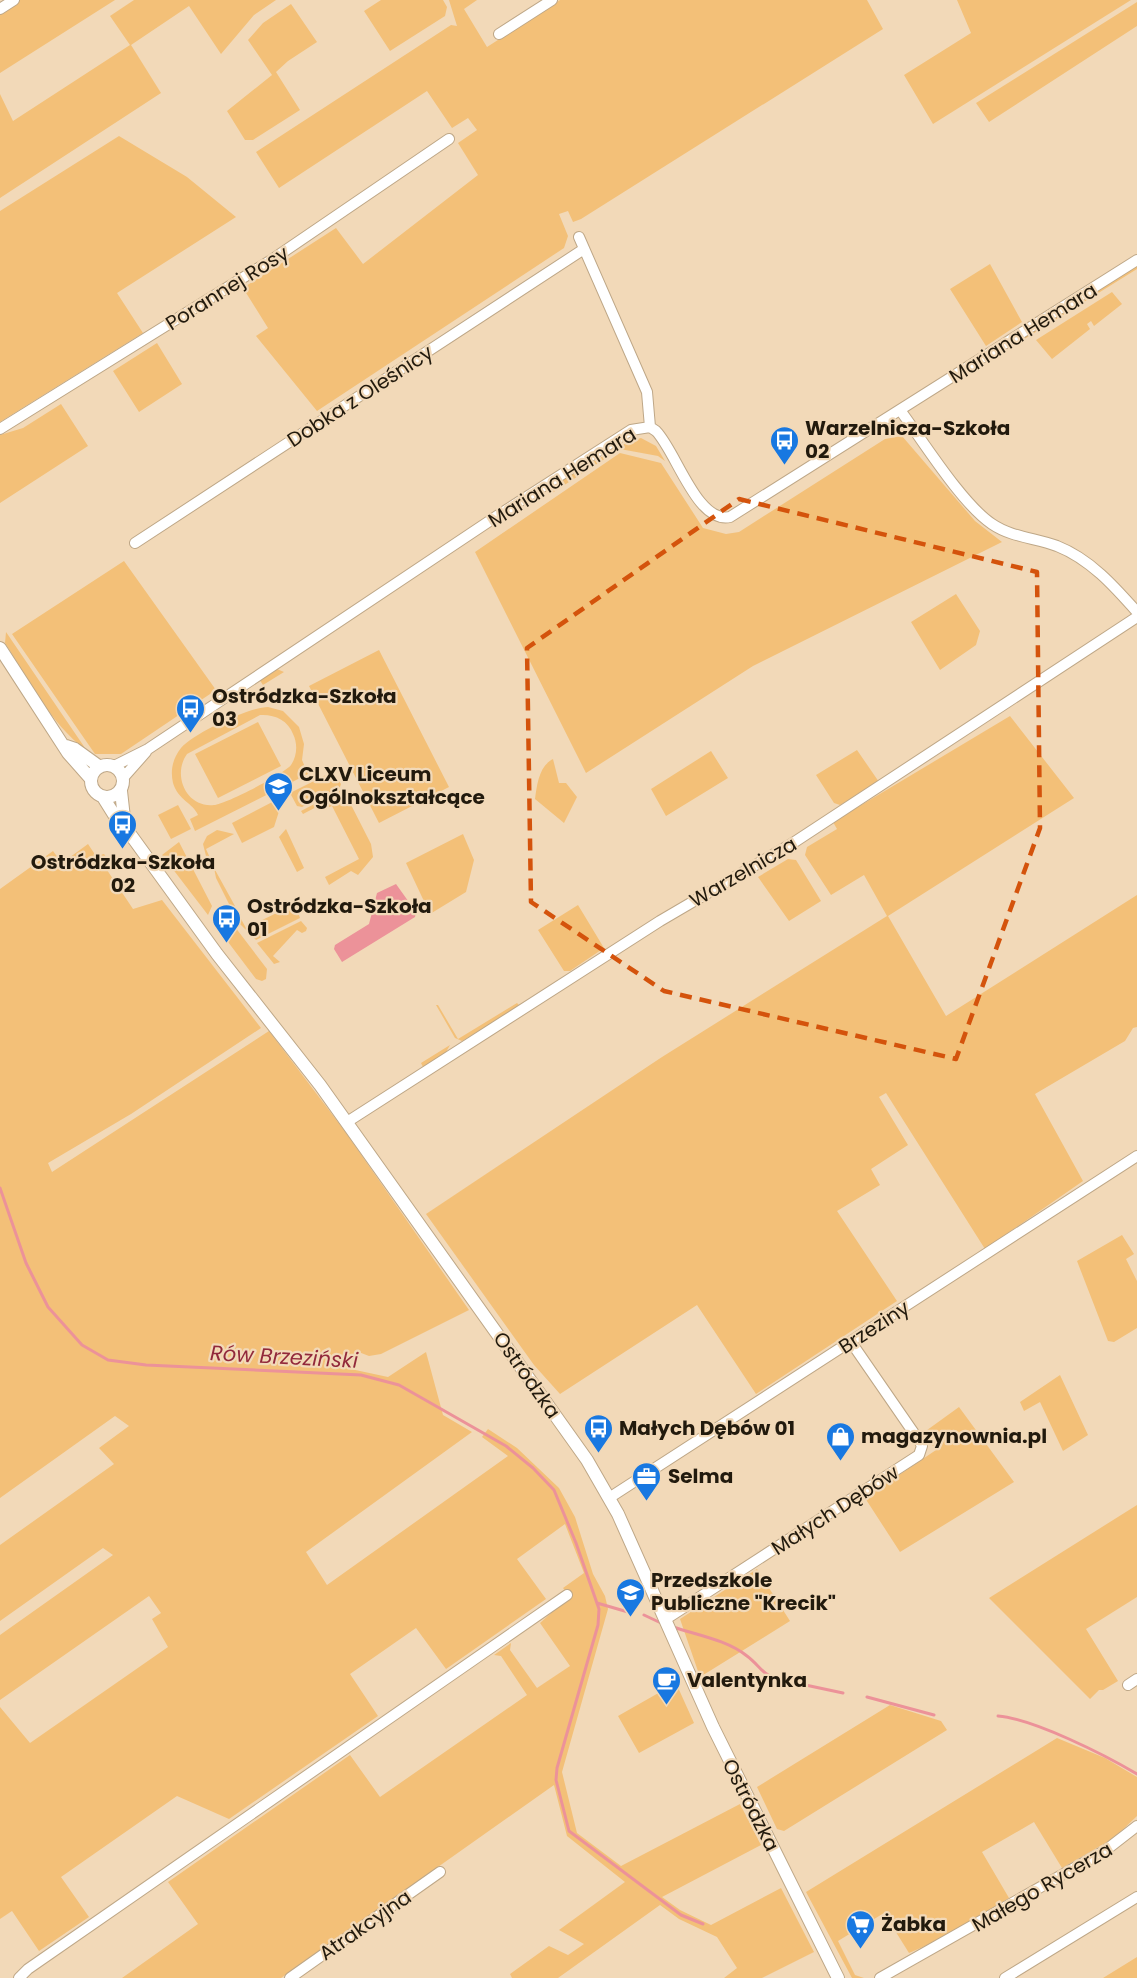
<svg xmlns="http://www.w3.org/2000/svg" width="1137" height="1978" viewBox="0 0 1137 1978" font-family="Poppins,sans-serif">
<style>
.green{fill:#f3c078;fill-rule:evenodd}
.water{fill:#ec9299}
.lines{fill:none;stroke-linecap:round;stroke-linejoin:round}
.stream{stroke:#ec9299;stroke-width:3}
.minor-casing{stroke:#bea787;stroke-width:12}
.tertiary-casing{stroke:#bea787;stroke-width:14}
.minor{stroke:#fff;stroke-width:10}
.tertiary{stroke:#fff;stroke-width:12}
.marked{fill:none;stroke:#d4530c;stroke-width:4.5;stroke-dasharray:12 8;stroke-linejoin:round}
.labels{text-anchor:middle;stroke-width:4.5;stroke-linejoin:round;paint-order:stroke}
.street-label{font-size:20px;fill:#221a0d;stroke:#f2d9b8}
.poi-label{font-size:20px;font-weight:bold;fill:#221a0d;stroke:#f2d9b8;text-anchor:start}
.water-label{font-size:21px;font-style:italic;fill:#92293b;stroke:#f2d9b8}
</style>
<rect width="100%" height="100%" fill="#f2d9b8"/>
<path class="green" d="M19 0H115L0 73V13Z
M134 0H276L254 15 221 54 189 6 131 45 161 93 0 198V94L13 121 130 45 110 16Z
M381 0H443L447 7 445 16 390 51 364 11Z
M449 0H477L464 9 487 47 560 0H867L883 29 581 219 573 222 568 211 559 214 568 236 564 248 317 411 256 336 268 328 243 288 336 228 363 264 478 175 458 143 477 130 468 118 452 128 427 91 279 188 256 152 451 25 457 26Z
M957 0H1131L933 124 904 75 971 33Z
M1137 2V26L989 122 976 103Z
M291 4 317 42 288 61 276 72 300 110 253 140H245L227 111 272 75 248 40 263 23Z
M119 136 187 177 236 217 117 293 143 333 0 422V211Z
M990 264 1022 322 986 346 950 289Z
M1137 266V269L1018 343 1019 341Z
M1112 292 1122 304 1094 326 1091 321 1087 324 1090 329 1052 359 1036 340Z
M157 343 182 384 139 412 113 371Z
M61 404 88 446 0 503V435L23 428Z
M902 436 975 521 1002 542 753 666 586 773 475 552 620 453 661 463 703 528 726 534 739 532 885 439Z
M641 438 656 446 665 461 658 456 620 449 549 495 545 489 628 442Z
M124 561 216 690 121 754H95L12 634Z
M956 594 980 631 976 645 940 670 911 622Z
M6 632 83 745 86 750C51 724 28 679 5 643Z
M379 650 449 787 379 823 309 686Z
M277 669 284 672 263 685 259 679Z
M268 707 283 711 299 727 304 744 302 760 308 774 195 831 190 819 198 815C193 803 178 800 173 783 170 770 173 758 181 748 194 733 249 707 268 707ZM260 715C274 714 288 720 293 734 298 744 297 756 291 765 284 774 226 804 214 805 186 808 172 775 187 754Z
M1010 716 1074 798 888 916 946 1016 1137 895V1027L1133 1028 1125 1041 1035 1094 1083 1181 985 1249 886 1093 879 1097 908 1145 871 1169 880 1185 837 1211 897 1301 756 1394 697 1305 560 1394 534 1365 426 1214 662 1057 887 916 864 875 831 895 805 855 807 847 837 829 833 822Z
M258 722 281 766 218 798 195 754Z
M857 750 879 782 840 805 834 803 816 775Z
M711 751 728 778 666 816 651 789Z
M553 759 559 783H566L577 797 564 823 535 799C537 785 539 766 553 759Z
M326 775 337 778 341 784 340 787 302 807 297 806 290 793Z
M341 790 344 791 371 844 373 857 358 875 351 871 329 885 325 877 359 859 332 806 329 807 326 802 303 814 301 811Z
M280 798 282 802 274 827 242 843 232 823Z
M178 805 191 829 171 839 158 815Z
M286 829 304 868 297 872 279 837Z
M217 830 234 834 206 849 210 858 207 860 203 844 207 836Z
M463 834 474 860 466 892 430 914 406 863Z
M179 842 212 906 208 915 162 855Z
M88 844 96 856 104 854 109 861 105 867 133 909 162 900 261 1028 131 1114 48 1163 52 1172 269 1031 344 1130 469 1310 381 1354 369 1356 356 1351 346 1368 388 1377 426 1352 443 1415 472 1432 306 1552 327 1585 508 1456 482 1437 488 1429 517 1448 559 1488 575 1517 593 1574 605 1596 608 1609 562 1772 577 1833 621 1866 740 1804 761 1845 662 1897 680 1910 711 1925 781 1888 814 1952 762 1978H724L737 1968 717 1937 679 1919 660 1905 558 1978H512L510 1974 549 1946 568 1955 584 1944 559 1930 625 1882 567 1836 554 1785 281 1978H122L198 1924 168 1882 350 1755 380 1797 527 1695 501 1656 494 1655 511 1643 510 1650 537 1688 570 1666 540 1623 570 1596 563 1588 584 1573 565 1524 517 1559 546 1599 446 1669 416 1628 350 1674 378 1716 229 1819 177 1796 61 1877 89 1917 39 1951 12 1911 0 1919V1707L30 1743 168 1647 152 1619 161 1613 149 1596 0 1700V1635L113 1555 103 1548 0 1621V1545L114 1464 99 1448 129 1426 115 1416 0 1498V889L53 851 62 863Z
M788 859 796 860 821 901 789 921 758 877Z
M214 868 235 906 231 908 216 878Z
M295 904 300 918 256 940 237 921 241 919 246 928Z
M578 905 604 948 570 971H564L538 930Z
M301 921 307 928 306 931 302 933 297 930 273 956 280 962 274 964 257 943Z
M232 923 267 969 266 979 262 981 256 979 219 930Z
M517 1003 520 1006 462 1041 455 1038 436 1005H438L458 1039Z
M450 1045 445 1054 423 1067 421 1063Z
M1122 1235 1134 1254 1126 1259 1137 1281V1328L1114 1342 1108 1341 1077 1261Z
M1060 1375 1088 1435 1063 1451 1040 1402 1024 1411 1020 1402Z
M959 1407 1014 1482 900 1552 865 1498 936 1450 923 1433Z
M1137 1505V1597L1086 1629 1118 1681 1103 1690H1099L1090 1699 989 1598Z
M757 1569 790 1621 700 1677 680 1619Z
M676 1683 694 1723 639 1753 618 1716Z
M890 1705 941 1721 947 1730 784 1831 777 1829 757 1787Z
M1057 1738 1105 1758 1137 1777V1816L1114 1838 1062 1868 1034 1822 982 1852 1009 1898 939 1940 909 1953 884 1913 838 1941 855 1975 864 1978H852L806 1892Z
M1137 1957V1978H1103Z"/>
<path class="water" d="M396 884 416 912 415 917 342 962 334 949 335 945 369 924 377 893Z"/>
<g class="lines">
<path class="stream" d="M0 1188 26 1263 48 1307 82 1345 108 1360 146 1365 361 1375 399 1385 506 1446 533 1468 554 1490 576 1543 599 1609 598 1625 557 1768 556 1780 569 1831 681 1915 703 1924
M597 1603 628 1612
M644 1615 661 1623
M673 1627C697 1635 727 1640 747 1656 759 1665 762 1674 776 1679
M796 1683 843 1693
M867 1697 934 1715
M998 1716C1034 1719 1105 1755 1137 1774"/>
<defs>
<path id="minor" d="M0 9 14 0
M499 34 552 0
M579 237 647 392 650 427
M900 410C923 441 962 504 992 524 1011 537 1035 538 1057 546 1090 559 1114 586 1137 612
M0 429 273 259 449 139
M135 543 584 249
M114 766 148 749 497 516 631 430 650 427 656 431C676 451 697 524 730 517L1137 260
M123 778 146 752
M347 1122 660 921 793 843 1137 617
M609 1498 1137 1156
M666 1619 919 1455 922 1446 920 1442 851 1342
M1128 1685 1137 1679
M19 1978 28 1969 567 1595
M290 1978 440 1872
M880 1978 1106 1850 1137 1826
M1005 1978 1137 1897"/>
<path id="tertiary" d="M0 648 68 753 91 779
M66 746 75 749 100 767
M91 781a16 16 0 1 1 32 0a16 16 0 1 1-32 0Z
M121 791 125 827
M103 797 118 821 125 827 217 954 320 1085 587 1460 618 1514 713 1727 838 1978"/>
</defs>
<use href="#minor" class="minor-casing"/>
<use href="#tertiary" class="tertiary-casing"/>
<use href="#minor" class="minor"/>
<use href="#tertiary" class="tertiary"/>
</g>
<path class="marked" d="M739 499 1037 572 1040 828 956 1059 664 991 531 902 527 648Z"/>
<defs>
<symbol id="bus-pin" viewBox="-11 -11 22 30"><path d="M0 17L-7.5 6A9.5 9.5 0 1 1 7.5 6Z" fill="#1878e1" stroke="#f2d9b8"/><path d="M-5-6H5V4H4V6H2V4H-2V6H-4V4H-5ZM-3.5-4V0h7V-4ZM-3.5 1.2v1.5H-2V1.2ZM2 1.2v1.5H3.5V1.2Z" fill="#fff"/></symbol>
<symbol id="school-pin" viewBox="-11 -11 22 30"><path d="M0 17L-7.5 6A9.5 9.5 0 1 1 7.5 6Z" fill="#1878e1" stroke="#f2d9b8"/><path d="M0-5L7-2L0 1L-7-2ZM-4 1L0 2.5L4 1V4Q0 6-4 4Z" fill="#fff"/></symbol>
<symbol id="shop-pin" viewBox="-11 -11 22 30"><path d="M0 17L-7.5 6A9.5 9.5 0 1 1 7.5 6Z" fill="#1878e1" stroke="#f2d9b8"/><path d="M-5-2.5h2.3a2.7 3.5 0 0 1 5.4 0H5L5.5 6h-11ZM-1.5-2.5h3a1.5 2.3 0 0 0-3 0Z" fill="#fff"/></symbol>
<symbol id="office-pin" viewBox="-11 -11 22 30"><path d="M0 17L-7.5 6A9.5 9.5 0 1 1 7.5 6Z" fill="#1878e1" stroke="#f2d9b8"/><path d="M-6-3h4V-5.5h4V-3h4V5H-6ZM-1-4.5V-3h2v-1.5ZM-6 0V1H6V0Z" fill="#fff"/></symbol>
<symbol id="cafe-pin" viewBox="-11 -11 22 30"><path d="M0 17L-7.5 6A9.5 9.5 0 1 1 7.5 6Z" fill="#1878e1" stroke="#f2d9b8"/><path d="M-5.5-4.5H6V0H3Q3 3.5 0 3.5H-2.5Q-5.5 3.5-5.5 0ZM3-3.2v2h1.7v-2ZM-6 4.5H4V6H-6Z" fill="#fff"/></symbol>
<symbol id="supermarket-pin" viewBox="-11 -11 22 30"><path d="M0 17L-7.5 6A9.5 9.5 0 1 1 7.5 6Z" fill="#1878e1" stroke="#f2d9b8"/><path d="M-6-5.5h2.5l.6 2H6L4.5 2H-2.5L-4.4-4H-6ZM-1.5 3.2a1.3 1.3 0 1 0 .1 0ZM3 3.2a1.3 1.3 0 1 0 .1 0Z" fill="#fff"/></symbol>
</defs>
<g fill-rule="evenodd">
<use href="#bus-pin" x="768" y="424" width="33" height="45"/>
<use href="#bus-pin" x="174" y="692" width="33" height="45"/>
<use href="#school-pin" x="262" y="770" width="33" height="45"/>
<use href="#bus-pin" x="106" y="808" width="33" height="45"/>
<use href="#bus-pin" x="210" y="902" width="33" height="45"/>
<use href="#bus-pin" x="582" y="1412" width="33" height="45"/>
<use href="#shop-pin" x="824" y="1420" width="33" height="45"/>
<use href="#office-pin" x="630" y="1460" width="33" height="45"/>
<use href="#school-pin" x="614" y="1576" width="33" height="45"/>
<use href="#cafe-pin" x="650" y="1664" width="33" height="45"/>
<use href="#supermarket-pin" x="844" y="1908" width="33" height="45"/>
</g>
<g class="labels">
<g class="street-label">
<text transform="translate(227 288) rotate(-32)" y="7">Porannej Rosy</text>
<text transform="translate(1023 333) rotate(-32)" y="7">Mariana Hemara</text>
<text transform="translate(360 396) rotate(-33)" y="7">Dobka z Oleśnicy</text>
<text transform="translate(562 477) rotate(-32)" y="7">Mariana Hemara</text>
<text transform="translate(743 872) rotate(-30)" y="7">Warzelnicza</text>
<text transform="translate(874 1327) rotate(-33)" y="7">Brzeziny</text>
<text transform="translate(527 1375) rotate(55)" y="7">Ostródzka</text>
<text transform="translate(835 1510) rotate(-33)" y="7">Małych Dębów</text>
<text transform="translate(751 1805) rotate(63)" y="7">Ostródzka</text>
<text transform="translate(1042 1887) rotate(-30)" y="7">Małego Rycerza</text>
<text transform="translate(365 1925) rotate(-35)" y="7">Atrakcyjna</text>
</g>
<g class="poi-label">
<text x="805" y="435">Warzelnicza-Szkoła<tspan x="805" dy="23">02</tspan></text>
<text x="212" y="703">Ostródzka-Szkoła<tspan x="212" dy="23">03</tspan></text>
<text x="299" y="781">CLXV Liceum<tspan x="299" dy="23">Ogólnokształcące</tspan></text>
<text x="123" y="869" text-anchor="middle">Ostródzka-Szkoła<tspan x="123" dy="23">02</tspan></text>
<text x="247" y="913">Ostródzka-Szkoła<tspan x="247" dy="23">01</tspan></text>
<text x="619" y="1435">Małych Dębów 01</text>
<text x="861" y="1443">magazynownia.pl</text>
<text x="668" y="1483">Selma</text>
<text x="651" y="1587">Przedszkole<tspan x="651" dy="23">Publiczne "Krecik"</tspan></text>
<text x="687" y="1687">Valentynka</text>
<text x="881" y="1931">Żabka</text>
</g>
<g class="water-label">
<text transform="translate(284 1357) rotate(3)" y="7">Rów Brzeziński</text>
</g>
</g>
</svg>
